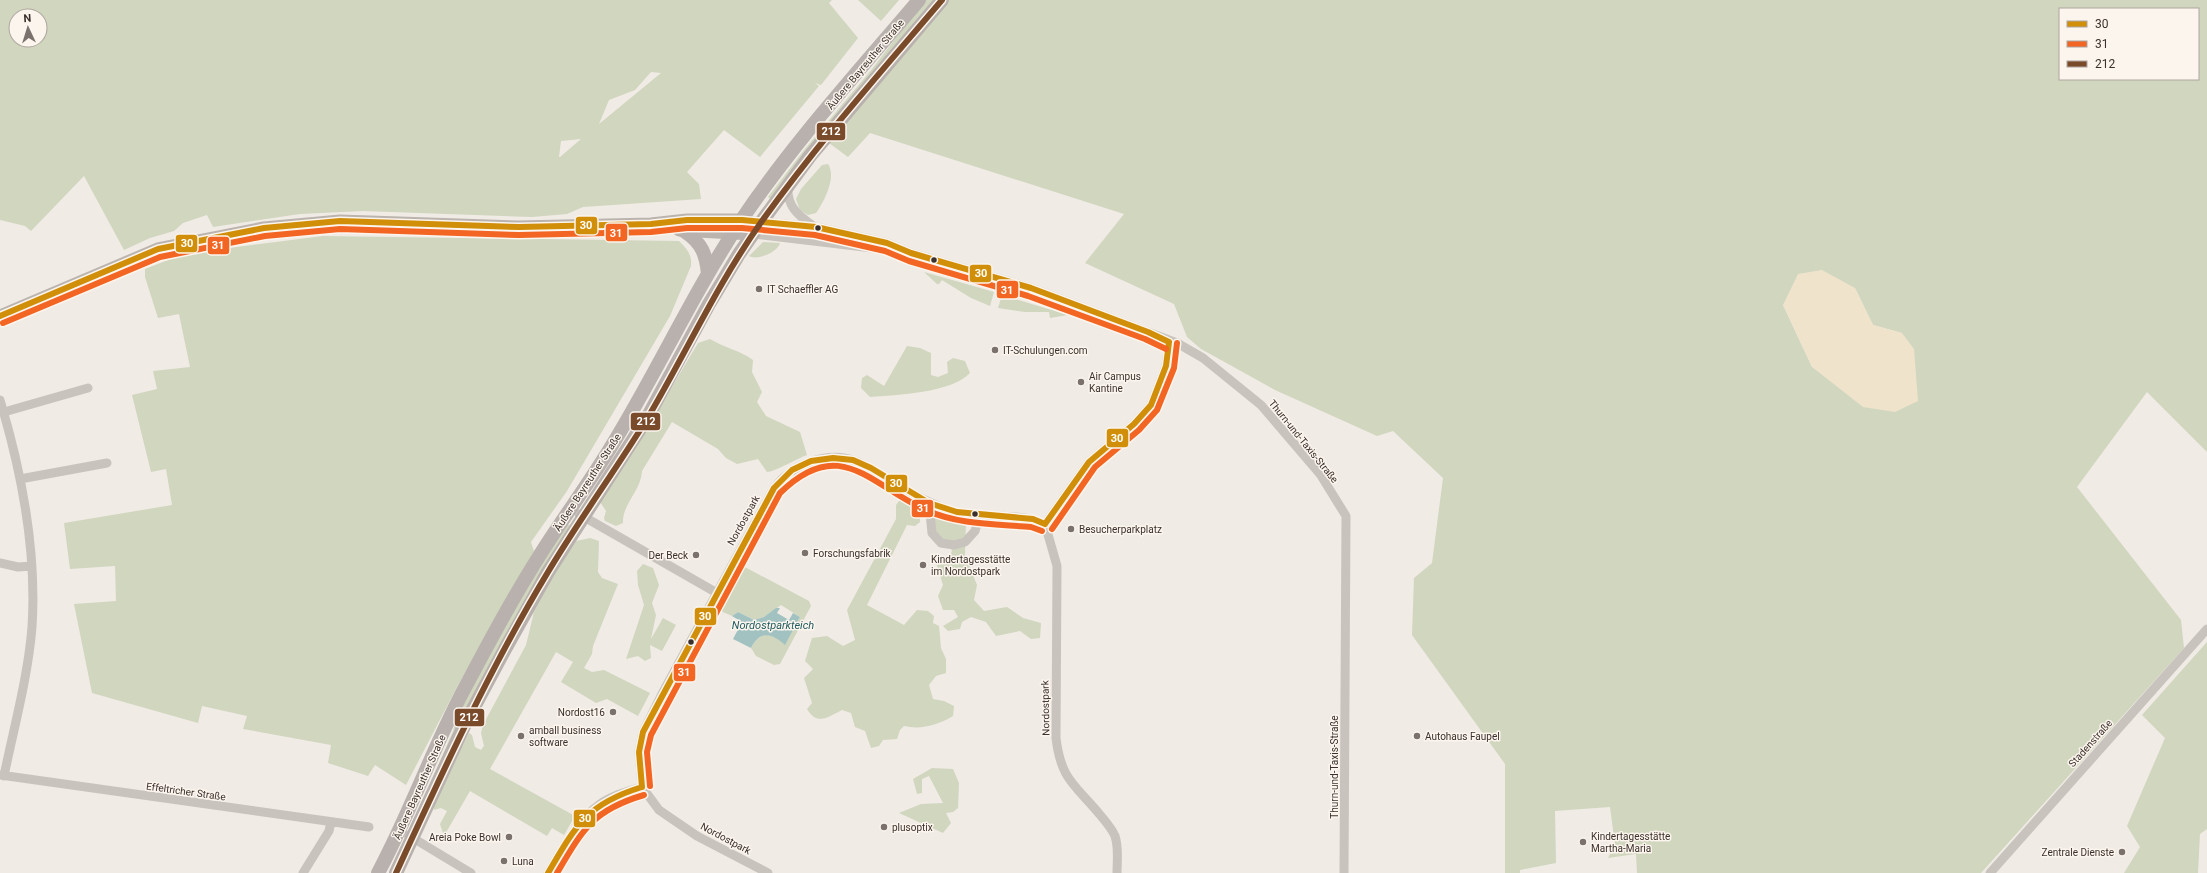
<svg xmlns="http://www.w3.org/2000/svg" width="2207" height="873" viewBox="0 0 2207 873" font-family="Roboto,sans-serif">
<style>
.green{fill:#d1d6bf;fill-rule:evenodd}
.sand{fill:#efe3cc}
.water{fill:#a1c2c1}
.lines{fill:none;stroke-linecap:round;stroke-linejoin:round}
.street{stroke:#c9c3be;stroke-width:9}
.secondary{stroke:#bab3ae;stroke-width:13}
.primary{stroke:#b8b1ad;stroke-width:14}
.bus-1-casing{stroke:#fbf5ee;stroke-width:9}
.bus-2-casing{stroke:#fbf5ee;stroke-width:9}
.bus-3-casing{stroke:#fbf5ee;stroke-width:9}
.bus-1{stroke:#d18e09;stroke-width:6}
.bus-2{stroke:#f26522;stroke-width:6}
.bus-3{stroke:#7a4b2a;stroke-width:6}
.bus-dot{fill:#3b302b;stroke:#fbf5ee;stroke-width:1.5}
.poi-dot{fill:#7a716c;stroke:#fbf5ee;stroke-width:1.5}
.labels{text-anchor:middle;stroke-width:3;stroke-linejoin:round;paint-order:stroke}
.street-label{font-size:10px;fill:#3b302b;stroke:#fbf5ee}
.poi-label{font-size:10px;fill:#3b302b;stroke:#fbf5ee;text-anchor:start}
.water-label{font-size:11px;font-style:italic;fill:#1f5a5e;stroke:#fbf5ee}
.line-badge{stroke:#fbf5ee;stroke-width:1.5}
.badge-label{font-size:11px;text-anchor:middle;font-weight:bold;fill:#fff}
</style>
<rect width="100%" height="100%" fill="#f0ebe5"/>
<path class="green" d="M0 0H832L829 3 858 38 821 85 815 83 819 86 760 157 724 130 687 172 699 184 701 199 583 207 567 214 532 217 363 211 300 214 213 227 207 215 183 223 174 231 150 238 124 250 84 176 31 231 25 226 0 220ZM16 16H40V40H16ZM651 72 661 73 599 124 609 100 635 90ZM581 139 560 157H559L561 141Z
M858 0H899L881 21Z
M925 0H935L770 199 768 197 804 150 872 69Z
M949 0H2207V452L2147 392 2077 487 2181 620 2184 648 1981 873H1637L1636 854 1608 858 1615 845 1610 807 1555 811 1556 863 1520 870V873H1505V764L1412 635 1414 578 1432 563 1443 478 1393 431 1377 436 1275 390 1201 349 1187 337 1174 304 1085 263 1124 214 870 133 848 157 829 143ZM2060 9H2198V79H2060ZM1855 288 1873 325 1902 333 1812 367 1783 305Z
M828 164C837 177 824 202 816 213L808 215 800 210 796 199 801 189 822 165Z
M323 236 679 241C687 249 692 254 691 266L670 316 567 491 531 542 534 551 458 685 406 785 375 765 368 776 328 763 331 745 243 729 247 716 202 706 198 723 92 693 74 604 116 601 115 566 70 569 64 523 172 505 166 469 151 472 132 395 157 389 153 371 190 367 179 314 158 318 145 277V269L176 257 213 250Z
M763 242 780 243C778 252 757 261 749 256Z
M939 268 996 284 995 289 938 273Z
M924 272 994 292 990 306 971 298 942 280 939 284H937Z
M1004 287 1075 310 1077 313 1003 291Z
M1002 295 1068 315 1050 318 1049 312H1025L998 308Z
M710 339C725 348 739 350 753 360L752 372 762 392 757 402 766 416 800 432 807 455C798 458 774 472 767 472L758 459 737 464 726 458 718 449 672 422 642 471C641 491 622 504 623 523L616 526 605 521 604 518 606 511 600 502 634 450 698 343Z
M907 346 920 348 931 353V375L938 377 948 373 947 362 953 358 965 361 970 373C951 393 897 395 870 397L861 388 862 378 867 375 884 386Z
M899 501H909L919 506 920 522 915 526 907 525 867 605 904 625 917 610 928 611 934 616 933 623 939 626 941 648 946 659V673L936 676 929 685 933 699 944 701 954 706 953 716C938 725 921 730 904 726L900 730 897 739 883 740 879 746 871 748 865 731 855 727 851 713 842 710C829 716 818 727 807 709L812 703 804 678 813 669 805 661 812 638 827 636 843 646 855 640 847 610 896 519V505Z
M931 511 966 521 965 555 977 585 974 600 984 611 1007 607 1023 618 1041 623 1040 638 1031 639 1020 631 996 636 986 622 971 617 962 622 960 629 948 631 943 626 958 617 954 610H943L938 596 943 585 936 562 939 560 949 562 952 550C938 537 933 531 931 511Z
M567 524 571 526 431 782 453 731 459 711 523 592Z
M590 538 599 541 598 572 602 578 618 584 593 646 592 654 584 668 592 672 604 670 650 693 638 716 607 699 596 703 561 682 573 662 556 652 490 769 575 816 564 835 552 828 547 836 470 791 444 836 440 824 447 811 441 808 434 810 433 804 469 733 472 735 475 747 481 750 484 746 481 733 483 725 526 645 534 612 558 567 576 541Z
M643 564 653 568 659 585 652 603 656 615 651 639 663 618 676 625 662 651 650 645 651 658 645 661 638 656 626 659 644 605 638 585 637 571Z
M741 565 809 601 811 606 780 664 774 665 756 656 751 648C760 630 772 633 785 644L800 617 781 605 764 617 754 620 738 612 732 616 714 608 736 566Z
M2207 642V829L2200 834 2198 873H2124L2140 847 2127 826 2165 738 2142 715Z
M932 768 953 769 959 783 958 808 953 812 946 813 951 823 943 833 899 813 921 804 943 803 929 776 922 779V793L917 794 913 779Z"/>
<path class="sand" d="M1822 270 1855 288 1873 325 1902 333 1914 349 1918 401 1895 412 1863 407 1812 367 1783 305 1798 274Z"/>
<path class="water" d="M776 608H780L777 613 789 620 793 613 800 617 785 645C772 633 760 630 751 648L733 639 742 622 732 616 738 612 754 620 764 617Z"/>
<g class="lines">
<path class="street" d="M788 185C786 206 798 215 813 226
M742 220 816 227 887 243 911 253 1031 288 1177 343 1203 358 1261 405 1320 474 1346 516 1344 873
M753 234 898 251
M0 400C22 473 37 550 32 627 28 677 14 727 4 776
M4 412 88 388
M20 479 107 463
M929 503 932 533 941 543 954 545 965 542 975 531 980 515
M579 514 717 593
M1045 524 1089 462 1134 424 1151 405 1166 366 1169 342
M0 563 18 567 32 566
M0 775 369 827
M408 835 471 873
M303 873 329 831 331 822
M548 873C561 851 575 825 595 808 608 796 626 792 642 787
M768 873 697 836 659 810 642 787 639 752 643 732 662 694 774 488C791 465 827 450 855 461 866 465 874 472 884 478 906 491 930 504 955 512 984 520 1017 511 1045 524L1057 566 1056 738C1061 781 1076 785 1101 816 1106 822 1112 829 1115 836 1119 848 1117 861 1117 873
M1990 873 2207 629"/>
<path class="secondary" d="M679 230 753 234
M0 316 158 249 264 228 340 221 519 227 651 224 687 220H742"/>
<path class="primary" d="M684 231C702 243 706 254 708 274
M378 873C409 815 431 753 461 695 487 646 513 597 543 550 566 514 592 479 614 442 658 370 693 293 740 222 793 143 858 72 919 0
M396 873 465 724 504 651 548 572 647 418 709 304 739 254 762 221 810 156 942 0"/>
<defs>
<path id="bus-1" d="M0 316 158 249 264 228 340 221 519 227 651 224 687 220H742L816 227 887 243 911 253 1031 288 1148 332 1169 342
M1045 524 1089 462 1134 424 1151 405 1166 366 1169 342
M642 787 639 752 643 732 774 488 792 470 811 461 833 458 853 460 871 468 929 503 957 512 1033 519 1045 524
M548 873C576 825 587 804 642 787"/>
<path id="bus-2" d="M3 323 160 257 265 236 340 229 519 235 651 232 687 228H742L815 235 885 251 909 261 1028 296 1145 339 1166 349
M1052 529 1095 467 1139 430 1157 410 1174 368 1177 343
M650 786 647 752 651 735 780 493C840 434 870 485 926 510 958 525 997 524 1031 527L1042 531
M557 873C583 829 593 810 644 795"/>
<path id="bus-3" d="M396 873C443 771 490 668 548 572 579 520 615 471 647 419 686 353 717 284 762 221 817 144 880 73 942 0"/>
</defs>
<use href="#bus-1" class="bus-1-casing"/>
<use href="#bus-2" class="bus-2-casing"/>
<use href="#bus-3" class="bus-3-casing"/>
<use href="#bus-1" class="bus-1"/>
<use href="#bus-2" class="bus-2"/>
<use href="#bus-3" class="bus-3"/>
</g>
<g class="bus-dot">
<circle cx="818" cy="228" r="3.5"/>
<circle cx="934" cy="260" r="3.5"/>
<circle cx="975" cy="514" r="3.5"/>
<circle cx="691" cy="642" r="3.5"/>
</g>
<g class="poi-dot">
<circle cx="759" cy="289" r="4"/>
<circle cx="995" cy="350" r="4"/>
<circle cx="1081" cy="382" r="4"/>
<circle cx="1071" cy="529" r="4"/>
<circle cx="805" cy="553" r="4"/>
<circle cx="696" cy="555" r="4"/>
<circle cx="923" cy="565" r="4"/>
<circle cx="613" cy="712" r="4"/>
<circle cx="521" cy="736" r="4"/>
<circle cx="1417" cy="736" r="4"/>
<circle cx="884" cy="827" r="4"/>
<circle cx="509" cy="837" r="4"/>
<circle cx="1583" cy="842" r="4"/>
<circle cx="2122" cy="852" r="4"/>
<circle cx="504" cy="861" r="4"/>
</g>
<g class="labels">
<g class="street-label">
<text transform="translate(865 64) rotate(-50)" y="4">Äußere Bayreuther Straße</text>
<text transform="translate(1304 441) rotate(51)" y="4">Thurn-und-Taxis-Straße</text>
<text transform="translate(587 482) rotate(-57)" y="4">Äußere Bayreuther Straße</text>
<text transform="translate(743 520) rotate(-61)" y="4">Nordostpark</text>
<text transform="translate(1045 708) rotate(-91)" y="4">Nordostpark</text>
<text transform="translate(2090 743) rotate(-48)" y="4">Stadenstraße</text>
<text transform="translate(1334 767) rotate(-90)" y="4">Thurn-und-Taxis-Straße</text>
<text transform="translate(419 787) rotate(-66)" y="4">Äußere Bayreuther Straße</text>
<text transform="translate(186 791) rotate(8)" y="4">Effeltricher Straße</text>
<text transform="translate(726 838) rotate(28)" y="4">Nordostpark</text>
</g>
<g class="poi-label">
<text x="767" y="293">IT Schaeffler AG</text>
<text x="1003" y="354">IT-Schulungen.com</text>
<text x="1089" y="380">Air Campus<tspan x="1089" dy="12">Kantine</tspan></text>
<text x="1079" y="533">Besucherparkplatz</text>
<text x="813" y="557">Forschungsfabrik</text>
<text x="688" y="559" text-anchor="end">Der Beck</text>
<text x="931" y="563">Kindertagesstätte<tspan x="931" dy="12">im Nordostpark</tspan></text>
<text x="605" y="716" text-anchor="end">Nordost16</text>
<text x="529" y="734">amball business<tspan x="529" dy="12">software</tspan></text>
<text x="1425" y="740">Autohaus Faupel</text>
<text x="892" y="831">plusoptix</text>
<text x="1591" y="840">Kindertagesstätte<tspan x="1591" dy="12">Martha-Maria</tspan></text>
<text x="501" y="841" text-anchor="end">Areia Poke Bowl</text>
<text x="2114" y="856" text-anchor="end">Zentrale Dienste</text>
<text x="512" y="865">Luna</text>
</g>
<g class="water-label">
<text x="773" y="629">Nordostparkteich</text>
</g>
</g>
<g class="line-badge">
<rect x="816" y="122" width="30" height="19" rx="4" fill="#7a4b2a"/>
<rect x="575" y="216" width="23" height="19" rx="4" fill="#d18e09"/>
<rect x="605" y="223" width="23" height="19" rx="4" fill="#f26522"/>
<rect x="175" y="234" width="23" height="19" rx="4" fill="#d18e09"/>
<rect x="207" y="236" width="23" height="19" rx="4" fill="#f26522"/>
<rect x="969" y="264" width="23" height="19" rx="4" fill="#d18e09"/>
<rect x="996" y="280" width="23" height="19" rx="4" fill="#f26522"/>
<rect x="630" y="412" width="31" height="19" rx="4" fill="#7a4b2a"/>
<rect x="1106" y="428" width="23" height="20" rx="4" fill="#d18e09"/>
<rect x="885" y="474" width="23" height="19" rx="4" fill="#d18e09"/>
<rect x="911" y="499" width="23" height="19" rx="4" fill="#f26522"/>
<rect x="694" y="607" width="23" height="19" rx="4" fill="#d18e09"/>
<rect x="673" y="663" width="23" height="19" rx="4" fill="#f26522"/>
<rect x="454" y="708" width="31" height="19" rx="4" fill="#7a4b2a"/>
<rect x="573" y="809" width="23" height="19" rx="4" fill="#d18e09"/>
</g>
<g class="badge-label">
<text x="831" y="135">212</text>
<text x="586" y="229">30</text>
<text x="616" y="237">31</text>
<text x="187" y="247">30</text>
<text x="218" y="249">31</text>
<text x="981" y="277">30</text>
<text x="1007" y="294">31</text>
<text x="646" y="425">212</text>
<text x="1117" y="442">30</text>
<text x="896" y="487">30</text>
<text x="923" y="512">31</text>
<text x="705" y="620">30</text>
<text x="684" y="676">31</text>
<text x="469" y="721">212</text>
<text x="585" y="822">30</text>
</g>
<rect x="2059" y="8" width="140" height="72" fill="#fbf5ee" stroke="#aea6a0"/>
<rect x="2067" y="21" width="20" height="6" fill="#d18e09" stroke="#aea6a0"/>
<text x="2095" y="28" font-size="12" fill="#3b302b">30</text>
<rect x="2067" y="41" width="20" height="6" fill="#f26522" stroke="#aea6a0"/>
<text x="2095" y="48" font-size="12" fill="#3b302b">31</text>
<rect x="2067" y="61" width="20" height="6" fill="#7a4b2a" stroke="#aea6a0"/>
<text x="2095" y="68" font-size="12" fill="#3b302b">212</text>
<g transform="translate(28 28) rotate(356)"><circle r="19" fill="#fbf5ee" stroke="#aea6a0"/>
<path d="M0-3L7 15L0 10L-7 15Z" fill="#7a716c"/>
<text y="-6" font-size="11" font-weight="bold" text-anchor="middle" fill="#3b302b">N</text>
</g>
</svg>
